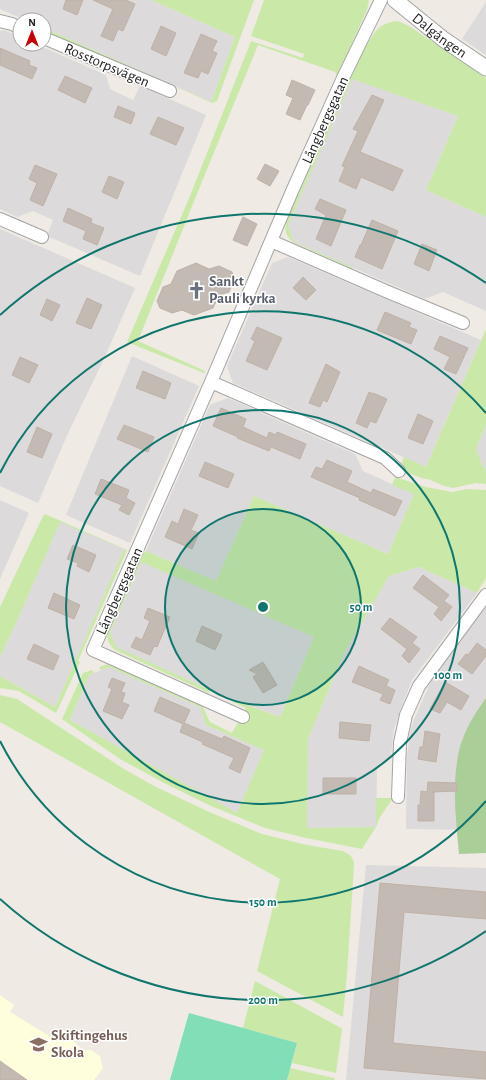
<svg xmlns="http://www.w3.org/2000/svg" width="486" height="1080" viewBox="0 0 486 1080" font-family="'Alegreya Sans',sans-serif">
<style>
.residential{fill:#dcdada}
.education{fill:#fffedc}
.grass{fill:#cae9a9}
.forest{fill:#aace98}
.pitch{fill:#81deb7}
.building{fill:#c3bab3;stroke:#c0b1a6}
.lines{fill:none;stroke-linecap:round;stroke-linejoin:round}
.minor-casing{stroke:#a4a4a4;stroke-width:14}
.tertiary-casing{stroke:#a4a4a4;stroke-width:17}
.minor{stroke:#fff;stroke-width:12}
.tertiary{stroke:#fff;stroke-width:15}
.ring{fill:none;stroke:#0f766e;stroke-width:2}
.labels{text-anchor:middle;stroke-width:3;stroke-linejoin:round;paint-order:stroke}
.street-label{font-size:15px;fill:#1d1d1d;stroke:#fff}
.worship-label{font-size:15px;font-weight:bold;fill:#5b616d;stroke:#fff;text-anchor:start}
.education-label{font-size:15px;font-weight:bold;fill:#785e54;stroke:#fff;text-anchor:start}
.centre{fill:#0f766e;stroke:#fff;stroke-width:2}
.ring-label{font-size:12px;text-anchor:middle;font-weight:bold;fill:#0f766e;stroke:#fff;stroke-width:3;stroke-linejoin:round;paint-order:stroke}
</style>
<rect width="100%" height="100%" fill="#efeae3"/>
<path class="residential" d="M0 0H151L235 37 211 102 44 28V20H25L0 9Z
M486 2V55L462 39Z
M4 30 20 37V44H36L106 75 110 89 133 100 140 86 206 115 140 276 47 236 53 220 33 211 17 217 0 209V31Z
M352 78 458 116 426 190 486 217V311L443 292 425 299 294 242 288 225Z
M0 229 135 288 103 361 69 431 38 503 0 486Z
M288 257 481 340 426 467 233 383 227 366 272 263Z
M132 356 199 386 130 543 66 515Z
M228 398 355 454 363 471 414 494 388 554 254 496 216 581 146 551 210 405Z
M486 424V469L483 467 476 449Z
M0 500 29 513 0 579Z
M60 521 124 549 55 707 0 676V657L17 621Z
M141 561 314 637 280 717 210 690 116 648 110 632Z
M419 567 477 593 412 680 401 708 394 729 391 755 377 769 376 827 307 828 308 739 344 653 389 576Z
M486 606V830L406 829 407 756 411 727 423 699 432 679Z
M109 667 200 707 206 725 264 750 237 814 70 720 89 675Z
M366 865 486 868V1080H346Z"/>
<path class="education" d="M0 995 14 1005 10 1012 51 1037 64 1030 82 1050H91L100 1056 103 1068 94 1080H0Z"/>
<path class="grass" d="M151 0H254L217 101 212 103 174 86 172 89V87L44 32V28L211 102 235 37Z
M264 0H369L367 10 337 76 335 72 258 45 199 189 138 341 205 371 204 373 127 342 190 196 251 41 303 58 304 54 251 36Z
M398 21 409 26 486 78V217L426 190 458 116 352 79 288 225 294 242 352 267 353 269 294 243C287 237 284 232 286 222L364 49C375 33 377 23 398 21Z
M486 329V424L476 449 483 467 486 469V484L476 483 453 488 444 486 428 479H425L399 470 404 457 426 467Z
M395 477 426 487 452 492 467 489 486 490V578L477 593 419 567 389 576 344 653 308 739 307 828 376 827V798H393L380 817 376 827 362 849 306 838 265 828 211 806 166 784 120 759 62 719 83 673 92 670 94 673 89 675 70 720 237 813 264 750 206 725 200 707 109 667 101 670 99 667 108 664 202 705 210 722 232 733 246 708 233 702 234 700 280 717 314 637 141 562 110 632 116 647 210 690 209 693 115 650C109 645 107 639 107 632L140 556 146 551 216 581 254 496 388 554 414 494 392 485Z
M45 514 127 550 78 661 80 662 56 713 19 691 0 688V676L55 707 124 549 60 522 17 621 0 657V607L43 516Z
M0 695 17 699 124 769 154 786 207 811 262 834 307 845 343 851 351 856 354 862V865L347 974 343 1017 257 971 280 879 0 722Z
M255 981 341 1028 342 1030 336 1073 292 1063 297 1043 243 1028Z
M290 1068 334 1078 335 1079V1080H287Z"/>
<path class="forest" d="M486 698V853L459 854C456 821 452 788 458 756 459 751 460 745 462 741 468 724 476 712 486 698Z"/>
<path class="pitch" d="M189 1013 297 1043 287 1080H170Z"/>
<path class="building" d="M66 0H83L77 15 63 9Z
M93 0H126L135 4 123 31 118 29 113 41 101 36 113 9Z
M161 26 176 33 166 56 151 49Z
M201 34 217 41 212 51 217 53 208 74 201 71 198 78 184 73Z
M0 48 30 61 29 65 37 68 32 79 0 65Z
M65 76 92 88 85 103 58 90Z
M292 80 315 90 308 105H307L300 120 286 114 293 98 286 95Z
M372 95 384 100 360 152 403 170 393 191 361 177 356 189 339 181 345 167 342 166 358 131 353 129Z
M118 106 135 113 131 124 114 117Z
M158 117 184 128 176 145 150 134Z
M265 164 279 171 270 186 257 179Z
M35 165 57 174 43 206 30 200 37 183 29 179Z
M109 176 124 182 117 199 102 192Z
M320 199 346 210 331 246 316 239 326 215 315 209Z
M68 208 92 219 91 223 104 228 97 245 83 239 86 231 63 221Z
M243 217 257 224 247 246 233 240Z
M372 220 398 231 382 269 355 257 360 245H361Z
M422 244 437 250 429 271 414 264Z
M196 263 209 269 219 266 232 272 234 278 229 292 219 295 213 308 194 315 182 310 172 313 160 308 157 301 163 287 171 284 177 271Z
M303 277 316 290 306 300 293 288Z
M87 298 102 305 91 329 76 323Z
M47 299 60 305 52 321 40 315Z
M385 312 411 323 409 327 417 330 411 344 377 330Z
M257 327 282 338 267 370 246 361 255 341 251 339Z
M440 336 468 348 456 374 444 369 450 357 434 349Z
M20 357 38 365 29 383 12 375Z
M326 364 340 372 327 402 323 400 320 407 309 403Z
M143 371 171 383 165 399 136 388Z
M369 392 373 394V393L387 399 376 423 370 421 367 428 356 423Z
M221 408 246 419 243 427 267 438 269 432 276 435 277 432 306 444 300 459 271 447 269 451 237 438 238 437 213 426Z
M418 414 433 421 423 444 408 438Z
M124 425 154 437 148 452 117 439Z
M37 427 52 434 42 458 27 452Z
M327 460 352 471 347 482 371 493 373 489 402 501 395 516 359 500 360 498 311 477 316 467 322 469Z
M205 462 234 474 228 488 199 476Z
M101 479 129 490 126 498 135 503 129 515 119 510 122 505 95 494Z
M184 509 198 515 191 530 199 533 192 549 165 537 172 521 178 524Z
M73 545 96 555 89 572 77 566 78 563 67 559Z
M423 575 449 595 444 601 452 607 441 621 434 614 439 607 413 588Z
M54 593 80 605 74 619 48 608Z
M148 608 170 617 157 647 154 646 150 655 131 647 136 637 142 640 150 621 144 618Z
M390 618 417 637 412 643 420 649 409 663 402 656 407 649 381 629Z
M202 626 222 635 215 650 196 641Z
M477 643 486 650V656L472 674 458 664 466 654 468 655Z
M34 644 59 656 53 670 27 659Z
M263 662 277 685 263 693 253 677 257 674 249 670Z
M359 666 389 680 386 686 395 690 390 704 380 700 383 694 352 682Z
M112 678 125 683 121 692 125 693 122 702 129 705 122 719 103 711 112 689 108 687Z
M445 682 469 696 461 710 447 702 440 713 430 709Z
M160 697 190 710 184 723 222 739 224 736 250 748 240 773 229 768 234 758 202 744 203 742 180 732 183 724 154 711Z
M340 722 371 725 369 741 339 738Z
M425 731 440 734 436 762 418 759 420 747H423Z
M323 778H356V794H323Z
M428 782 457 783V791L432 792H434V821H418V805H420L421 791 427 792Z
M380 883 486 892V919L404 912 393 1043 486 1052V1079L364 1068Z
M0 1061 27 1080H0Z"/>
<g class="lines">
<defs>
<path id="minor" d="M0 21 12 24 20 28
M44 38 170 91
M0 219 42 237
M271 241 388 292 463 323
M211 382 385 458 399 471
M243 717 93 650 211 382 293 189 343 78 381 0
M398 797 400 743 406 715 419 686 486 595"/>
<g id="tertiary">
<path id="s1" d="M395 0 443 39 486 68"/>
</g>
</defs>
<use href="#minor" class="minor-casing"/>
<use href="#tertiary" class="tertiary-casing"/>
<use href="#minor" class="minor"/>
<use href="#tertiary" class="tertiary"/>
</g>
<circle cx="263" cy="607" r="98" fill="#0f766e" fill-opacity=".12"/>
<g class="ring">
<circle cx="263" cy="607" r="98"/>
<circle cx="263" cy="607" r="197"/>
<path d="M486 801A295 295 0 0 1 0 741M0 473A295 295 0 0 1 486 413"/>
<path d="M486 931A393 393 0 0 1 0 899M0 315A393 393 0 0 1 486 283"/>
</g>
<defs>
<symbol id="church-bare" viewBox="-9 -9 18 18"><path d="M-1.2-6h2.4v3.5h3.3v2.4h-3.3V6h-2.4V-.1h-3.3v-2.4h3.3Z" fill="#6b7280" stroke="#fff" stroke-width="2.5" paint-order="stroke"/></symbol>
<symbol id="school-bare" viewBox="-9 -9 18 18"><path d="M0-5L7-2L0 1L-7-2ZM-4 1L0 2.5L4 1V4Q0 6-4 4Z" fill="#8d6e63" stroke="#fff" stroke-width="2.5" paint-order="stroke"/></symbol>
</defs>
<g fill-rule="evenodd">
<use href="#church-bare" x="184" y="278" width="25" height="25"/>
<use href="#school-bare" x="26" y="1032" width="25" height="25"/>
</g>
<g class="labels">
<g class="street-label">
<text dy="5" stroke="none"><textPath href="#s1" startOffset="57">Dalgången</textPath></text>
<text transform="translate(107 65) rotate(23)" y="5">Rosstorpsvägen</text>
<text transform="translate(325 120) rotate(-66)" y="5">Långbergsgatan</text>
<text transform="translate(119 591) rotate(-66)" y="5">Långbergsgatan</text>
</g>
<g class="worship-label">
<text x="209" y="286">Sankt<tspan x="209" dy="17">Pauli kyrka</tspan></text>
</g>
<g class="education-label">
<text x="51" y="1040">Skiftingehus<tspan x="51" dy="17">Skola</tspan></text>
</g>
</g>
<circle cx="263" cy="607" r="6" class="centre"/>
<g class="ring-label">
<text x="361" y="611">50 m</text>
<text x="448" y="679">100 m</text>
<text x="263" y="906">150 m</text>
<text x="263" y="1004">200 m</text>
</g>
<g transform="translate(32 32)"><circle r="19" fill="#ffffff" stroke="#a5a5a5"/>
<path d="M0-3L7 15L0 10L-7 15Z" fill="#ca0107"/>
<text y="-6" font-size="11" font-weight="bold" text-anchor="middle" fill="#1d1d1d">N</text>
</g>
</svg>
